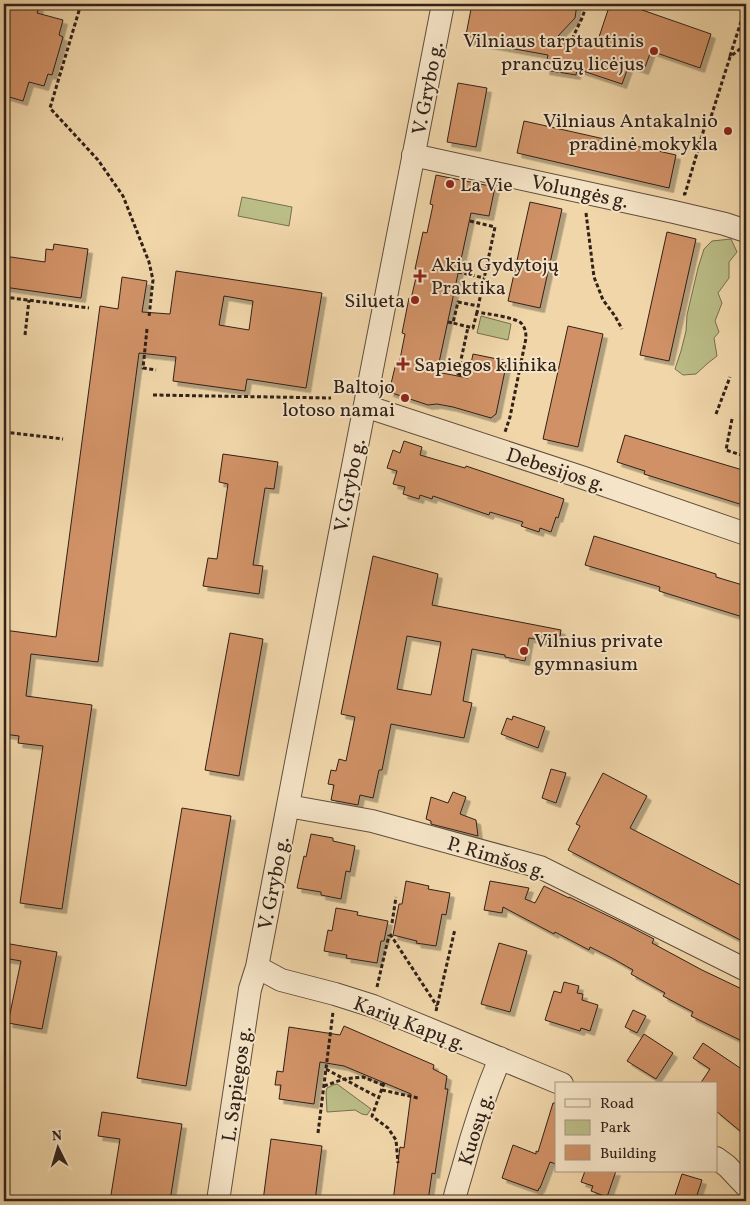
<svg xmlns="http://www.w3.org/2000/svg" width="750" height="1205" viewBox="0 0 750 1205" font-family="Vollkorn,serif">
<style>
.green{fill:#bbbd87;stroke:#766f50}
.building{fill:#d09166;stroke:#312119;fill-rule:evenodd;filter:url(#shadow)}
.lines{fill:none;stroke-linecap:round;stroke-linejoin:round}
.minor-casing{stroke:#614e3d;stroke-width:24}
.path{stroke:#312119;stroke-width:3;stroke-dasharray:4 2.5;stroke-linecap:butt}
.minor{stroke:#f5e4c7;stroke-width:22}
.poi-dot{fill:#8f2418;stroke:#f5e4c7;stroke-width:2}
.labels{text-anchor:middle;stroke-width:4;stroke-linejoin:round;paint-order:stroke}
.poi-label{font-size:20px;fill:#312119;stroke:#f5e4c7;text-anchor:end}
.street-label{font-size:20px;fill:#312119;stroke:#f5e4c7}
</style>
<defs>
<filter id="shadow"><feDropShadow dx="4.5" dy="4.5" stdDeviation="0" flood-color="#0004"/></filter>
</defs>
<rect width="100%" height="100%" fill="#f0d6a9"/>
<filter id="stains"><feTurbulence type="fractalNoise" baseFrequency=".004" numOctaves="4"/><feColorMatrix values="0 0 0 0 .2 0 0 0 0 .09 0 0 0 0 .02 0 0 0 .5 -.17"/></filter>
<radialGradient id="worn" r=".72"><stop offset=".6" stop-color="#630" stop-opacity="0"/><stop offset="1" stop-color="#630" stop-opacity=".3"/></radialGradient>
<path class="green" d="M242 197 292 207 289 226 238 216Z
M731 239 737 252 729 262V278L718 293 722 303 715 321 719 332 714 338 717 356 708 363 696 374 683 375 675 369 681 351 686 331 687 315 698 268 704 249 712 241Z
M481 316 511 324 508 340 477 333Z
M337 1084 371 1109 367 1115 362 1114 355 1110 327 1112 326 1092 327 1088 333 1085Z"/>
<path class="building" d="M4 4H29L39 7 37 13 63 20 59 35 63 37 52 75 48 74 44 86 29 82 23 101 6 96 10 83 4 81Z
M472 4H577L575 18 558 36 597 43 610 4H625L711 34 700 68 651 51 644 70 629 65 622 84 577 69 576 75 545 70 548 55 465 40Z
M458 83 487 88 476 147 447 142Z
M524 121 676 155 669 188 517 153Z
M436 175 495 187 489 216 471 213 437 372 468 378 473 354 507 361 496 414 491 418 453 407 437 404 428 405 389 392 396 363 399 364 405 334 402 333 409 298 411 299 418 269H415L423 232 427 233 433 205 430 204Z
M530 202 562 209 540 308 508 301Z
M667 232 696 239 669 361 640 355Z
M54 244 88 249 81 298 4 287V256L45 262 46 249 53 250Z
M176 271 322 293 306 388 247 379 245 391 173 381 176 357 139 353 98 662 31 654 26 696 92 705 62 909 20 903 43 746 18 743 19 736 4 734V630L56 637 100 306 118 309 122 277 147 281 142 312 170 314ZM224 296 253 301 249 330 219 325Z
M568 326 603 334 578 447 543 439Z
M625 435 746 471V506L644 474 645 471 617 462Z
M404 441 422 447 420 455 465 468 466 466 564 499 558 518 556 517 551 532 540 528 539 532 521 526 523 522 490 512 489 515 433 496 432 499 420 495 419 499 403 494 405 487 393 484 397 471 387 468 393 450 400 453Z
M223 454 278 462 274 489 265 488 253 565 263 566 259 594 203 586 208 558 217 559 228 484 219 482Z
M594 536 716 574V577L746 586V618L659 591 660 587 585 565Z
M373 556 438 574 432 605 561 630 559 643 529 638 525 661 505 657V655L472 649 463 701 472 703 464 738 391 724 382 770H379L373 798 360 795 358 805 331 800 334 785 328 784 331 770 336 771 339 759 346 761 355 717 341 714ZM407 636 441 642 431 695 397 689Z
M230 633 263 639 239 776 205 770Z
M513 716 545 727 538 748 501 734 507 718 512 720Z
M551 769 566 773 556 803 542 798Z
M603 773 647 796 630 828 746 888V943L568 850 580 826 576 824Z
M453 792 466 797 460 814 476 820 478 836 431 824V821L426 819 431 797 448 803Z
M182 808 231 816 186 1086 137 1078Z
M311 834 333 838V841L355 846 350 872 346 871 341 899 321 895V892L297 888 304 856 306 857Z
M406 881 429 886 428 889 450 893 446 915 442 914 436 946 416 943 417 941 393 935 399 904H402Z
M490 881 529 888 525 899 535 903 544 886 569 898V897L627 925 654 939 652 943 702 970 746 991V1043L691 1016 693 1012 663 996 665 993 631 974 633 970 612 958 590 947 589 950 555 932 554 934 503 907 502 913 484 910Z
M336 908 358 912 357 915 388 921 384 941H381L377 963 346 958 347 955 324 951 328 930 332 931Z
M4 943 57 952 42 1029 8 1023 21 961 4 958Z
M499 943 527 951 510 1012 481 1004Z
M564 982 579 986 577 993 583 994 582 1000 598 1005 590 1031 581 1028 580 1031 545 1020 554 991 561 993Z
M633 1010 646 1016 637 1033 625 1027Z
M344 1026 434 1065 433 1069 447 1076 445 1089H448L435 1174 432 1173 428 1201H393L400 1147 404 1148 411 1094 344 1066 320 1062 314 1104 279 1099 281 1085H275L277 1071 283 1072 289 1027 340 1035Z
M644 1034 673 1053 656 1079 627 1061Z
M703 1043 746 1072V1136L716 1111V1084H700L710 1069 693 1058Z
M553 1103H556V1164L550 1162 540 1188H539L538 1191 502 1178 513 1145 536 1154V1151L538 1152Z
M102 1112 182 1124 170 1201H110L120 1139 98 1136Z
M271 1139 322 1146 315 1201H263Z
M585 1171H616L607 1197 591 1191 593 1186 581 1182Z
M682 1174 702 1180 695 1201H673Z"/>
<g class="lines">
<defs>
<path id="minor" d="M413 155 674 212 725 224 746 231
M365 406 581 477 746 534
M288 806 372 821 540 867 746 970
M257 967 281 980 335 994 373 1006 562 1084
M716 1158 727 1166 746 1186
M218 1201 250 989 257 967 342 523 443 4
M454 1201C456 1190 460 1179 463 1168 473 1130 485 1094 500 1058"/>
</defs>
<use href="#minor" class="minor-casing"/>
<path class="path" d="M81 4 50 108 98 160 123 196 149 262 153 280 149 317
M572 39 582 18 587 4
M730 56 745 9
M683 194H685L704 129 710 120 730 57 746 44
M586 213 594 277 603 300 615 316 622 329
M470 221 495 227 477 312C487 314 514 317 521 323 525 327 526 332 526 338L510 417 505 432
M458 272 484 278
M4 297 89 308
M477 312 473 328 453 323 458 302 478 306
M448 322 453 323
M147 329 143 368 156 370
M25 335 29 300
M439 365 459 369
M468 376 458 374 468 327
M153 395 331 398
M716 414 730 377
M732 419 726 450 744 456 746 451
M4 432 63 439
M392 923 396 897
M390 934 437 1006
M377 987 389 935
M436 1011 455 929
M326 1069C344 1079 360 1088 378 1097
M384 1083 372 1116 388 1128 396 1140 398 1163
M324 1086 344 1079 363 1077 383 1085
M382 1090 418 1098
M318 1133 333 1012"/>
<use href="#minor" class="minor"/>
</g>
<g class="poi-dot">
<circle cx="654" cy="51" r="5"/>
<circle cx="728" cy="131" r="5"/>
<circle cx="450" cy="184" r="5"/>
<path d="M417.5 268.5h5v5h5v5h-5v5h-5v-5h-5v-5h5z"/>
<circle cx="415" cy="300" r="5"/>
<path d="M400.5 356.5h5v5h5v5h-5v5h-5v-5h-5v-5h5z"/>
<circle cx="405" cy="398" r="5"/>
<circle cx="524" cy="651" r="5"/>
</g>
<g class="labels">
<g class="poi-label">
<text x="644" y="47">Vilniaus tarptautinis<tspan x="644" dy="23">prancūzų licėjus</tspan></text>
<text x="718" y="127">Vilniaus Antakalnio<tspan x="718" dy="23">pradinė mokykla</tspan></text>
<text x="460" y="191" text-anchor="start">La Vie</text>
<text x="431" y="271" text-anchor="start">Akių Gydytojų<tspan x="431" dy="23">Praktika</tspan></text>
<text x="405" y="307">Silueta</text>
<text x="414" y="371" text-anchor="start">Sapiegos klinika</text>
<text x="395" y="393">Baltojo<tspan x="395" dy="23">lotoso namai</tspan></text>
<text x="534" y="647" text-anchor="start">Vilnius private<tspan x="534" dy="23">gymnasium</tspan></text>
</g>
<g class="street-label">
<text transform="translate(427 88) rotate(-79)" y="7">V. Grybo g.</text>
<text transform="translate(580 191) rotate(12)" y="7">Volungės g.</text>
<text transform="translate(556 469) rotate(18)" y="7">Debesijos g.</text>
<text transform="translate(349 485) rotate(-79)" y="7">V. Grybo g.</text>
<text transform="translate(497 857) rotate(17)" y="7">P. Rimšos g.</text>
<text transform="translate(273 883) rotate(-79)" y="7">V. Grybo g.</text>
<text transform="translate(410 1023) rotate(21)" y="7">Karių Kapų g.</text>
<text transform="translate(236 1084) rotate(-82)" y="7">L. Sapiegos g.</text>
<text transform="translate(475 1129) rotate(-73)" y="7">Kuosų g.</text>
</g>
</g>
<rect width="750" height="1205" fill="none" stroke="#f0d6a9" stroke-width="20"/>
<rect x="5" y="5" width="740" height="1195" fill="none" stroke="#312119" stroke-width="2.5"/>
<rect x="10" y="10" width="730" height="1185" fill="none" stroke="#312119"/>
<rect x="555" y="1082" width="162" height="90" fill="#f5e4c7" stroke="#a79681"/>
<rect x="565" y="1099" width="25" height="8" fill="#f5e4c7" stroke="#a79681"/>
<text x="600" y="1108" font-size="15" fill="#312119">Road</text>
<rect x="565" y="1120" width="25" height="15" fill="#bbbd87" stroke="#a79681"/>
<text x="600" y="1132" font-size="15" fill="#312119">Park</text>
<rect x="565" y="1145" width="25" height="15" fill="#d09166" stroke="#a79681"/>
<text x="600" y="1158" font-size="15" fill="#312119">Building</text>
<g transform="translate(58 1148) rotate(355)" stroke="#f5e4c7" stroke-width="4" paint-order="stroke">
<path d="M0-4L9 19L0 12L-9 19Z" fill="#312119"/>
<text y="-8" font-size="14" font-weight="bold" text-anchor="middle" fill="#312119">N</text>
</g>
<rect width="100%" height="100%" filter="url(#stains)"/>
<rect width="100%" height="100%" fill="url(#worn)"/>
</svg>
